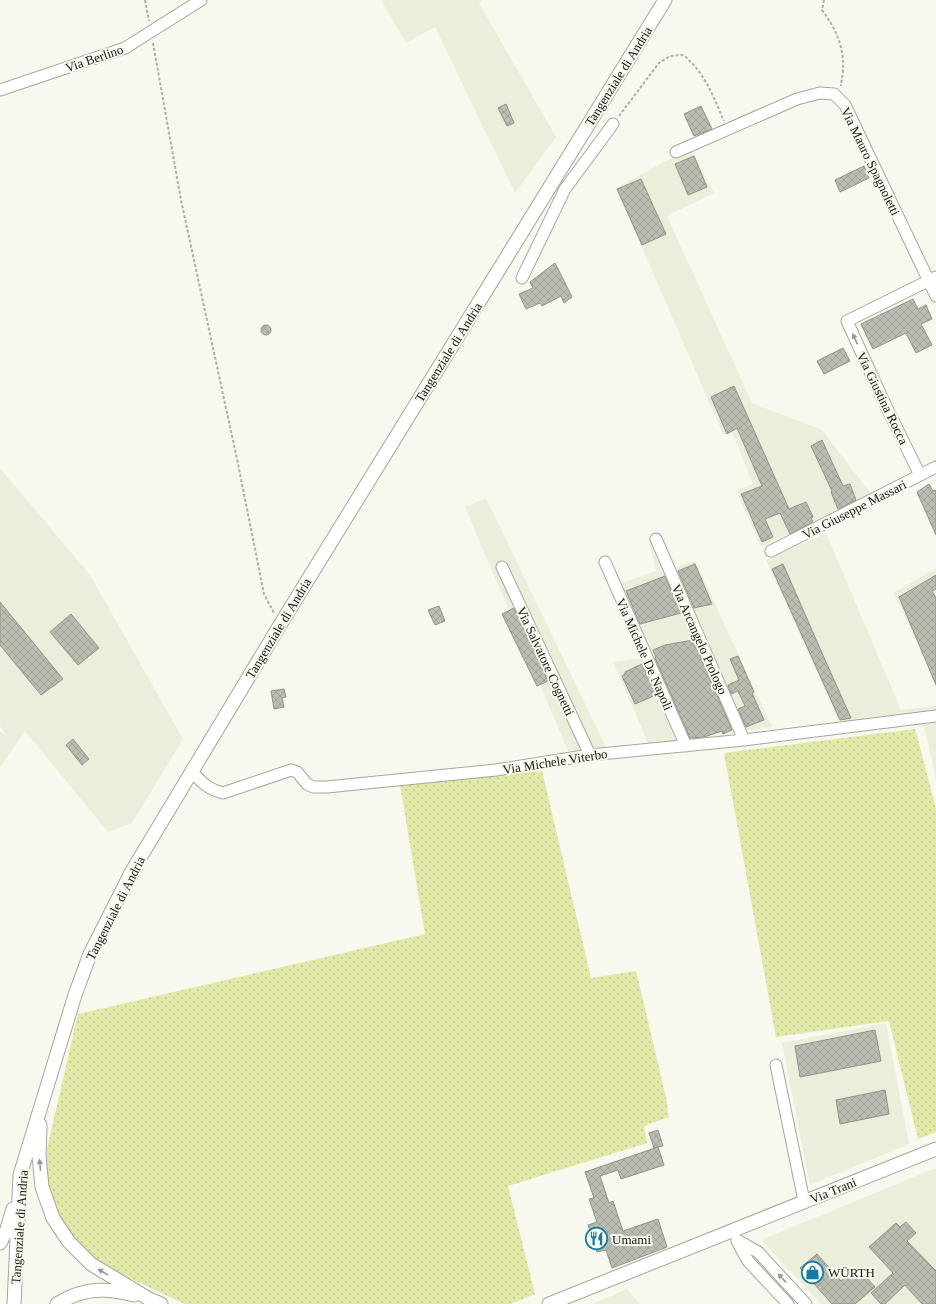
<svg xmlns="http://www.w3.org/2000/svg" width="936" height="1304" viewBox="0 0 936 1304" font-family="'Times New Roman',serif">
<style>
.built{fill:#eceedc}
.grass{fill:url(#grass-dots)}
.building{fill:url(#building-cross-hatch);stroke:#919288}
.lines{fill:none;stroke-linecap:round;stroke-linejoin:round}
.minor-casing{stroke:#a5a69c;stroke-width:13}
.major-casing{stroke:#a5a69c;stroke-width:15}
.path{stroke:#adafa6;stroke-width:2;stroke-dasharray:3 2;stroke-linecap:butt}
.minor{stroke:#fff;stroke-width:11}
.major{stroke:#fff;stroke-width:13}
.oneway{fill:#969694}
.labels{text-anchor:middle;stroke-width:4;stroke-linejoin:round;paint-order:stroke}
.street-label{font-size:13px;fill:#151612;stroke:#f7f9ee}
.poi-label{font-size:13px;fill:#151612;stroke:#f7f9ee;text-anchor:start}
</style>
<defs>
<pattern id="grass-dots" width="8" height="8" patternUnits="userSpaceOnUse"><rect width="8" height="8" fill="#e2e8a8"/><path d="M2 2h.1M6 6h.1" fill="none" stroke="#c1c690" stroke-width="1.8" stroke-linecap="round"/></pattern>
<pattern id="building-cross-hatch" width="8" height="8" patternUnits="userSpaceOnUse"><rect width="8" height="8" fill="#bbbdb2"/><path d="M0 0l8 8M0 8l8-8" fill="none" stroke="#a0a298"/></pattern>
</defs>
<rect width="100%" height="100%" fill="#f7f9ee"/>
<path class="built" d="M381 0H483L479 3 556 137 515 193 435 27 406 43Z
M690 148 714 193 667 216 752 403 822 430 871 494 761 547 736 490 753 484 732 432 723 434 616 188Z
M0 468 90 575 183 739 132 823 108 832 25 731 0 767V732L7 736 0 726Z
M486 498 606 747 568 751 465 507Z
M661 532 676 567 695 561 772 727 649 745 613 662 642 658 597 562 608 555 621 583 656 571 648 538Z
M826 533 901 710 936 706V779L924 726 839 722 766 560Z
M936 568V680L893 593Z
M886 1023 909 1144 810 1185 782 1043Z
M936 1168V1304H821L761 1240Z
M627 1289 640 1304H592Z"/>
<path class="grass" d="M915 729 936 808V1132L918 1139 889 1021 776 1037 724 753Z
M542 771 591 978 636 971 666 1097 669 1117 644 1126 647 1143 508 1186 535 1294 511 1304H185L105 1267 86 1254 65 1226 46 1186 47 1149 78 1014 425 934 400 785Z"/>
<path class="building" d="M506 104 514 123 507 126 498 108Z
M701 106 712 129 694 136 684 114Z
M694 156 707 187 688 195 675 164Z
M864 166 869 178 840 192 835 180Z
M641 179 666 234 642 245 617 189Z
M555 263 572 297 564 303 561 296 542 306 540 303 526 309 519 294 533 288 530 282Z
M913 299 918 309 926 305 932 319 921 324 932 345 916 353 906 333 873 349 861 324Z
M261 330a5 5 0 1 1 10 0a5 5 0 1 1-10 0Z
M843 348 850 361 824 374 817 361Z
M734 386 789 509 806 502 813 517 811 518 813 522 790 534 780 513 765 519 773 537 762 542 741 494 762 486 737 428 727 434 711 397Z
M822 440 843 486 850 484 856 500 838 509 831 492 832 491 811 446Z
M929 484 933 491 936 490V535L917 492Z
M695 564 712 604 694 608 678 571Z
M783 564 822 653 851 718 840 720 772 569Z
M936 575V589L932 591 936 598V685L899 597Z
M665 576 681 613 640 624 626 591Z
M0 602 63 679 41 695 0 645Z
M439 606 445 621 435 625 428 610Z
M514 608 548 681 537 686 502 614Z
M71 614 99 648 78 665 50 632Z
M693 640 732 730 723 734 722 731 704 737 690 738 655 658 656 657 653 650 665 645Z
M738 656 754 692 752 693 764 720 746 727 738 709 745 706 738 691 731 694 728 685 739 680 730 659Z
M642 664 656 695 635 704 622 676 625 674V672Z
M284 689 286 697 282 698 284 707 274 709 271 691Z
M73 739 89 759 82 765 66 745Z
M875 1030 881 1061 800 1077 795 1046Z
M885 1090 889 1114 840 1124 836 1100Z
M658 1130 663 1146 654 1148 649 1133Z
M658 1147 664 1165 621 1179 618 1170 600 1176 609 1203 613 1201 623 1231 658 1219 667 1247 612 1268 606 1250 597 1252 588 1225 597 1222 589 1199 594 1198 585 1172Z
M906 1222 916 1233 907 1241 936 1271V1304H922L905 1285 885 1304H881L871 1293 893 1273 869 1247 896 1223 900 1227Z
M817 1254 841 1281 854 1270 861 1278 864 1275 875 1287 855 1304H832L800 1268Z"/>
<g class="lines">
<defs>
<path id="minor" d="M0 90 125 48 201 0
M676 152 797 99 820 93 834 94 845 105 936 296
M522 278 565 189 613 124
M920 475 884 402 847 321 936 277
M656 539 744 740
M771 551 936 467
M605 562 686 746
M502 567 590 755
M191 771C202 782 207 789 223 793L291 770 297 772 307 784 313 787H327L496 770 590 755 744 740 936 716
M776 1065 804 1201
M737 1240 758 1252 806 1304
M737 1241 748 1261 788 1304"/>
<path id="major" d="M40 1125 39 1156 42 1187 53 1218 69 1242 91 1264 149 1299 161 1304
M0 1243 6 1232 13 1209
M14 1304 20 1175 75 995 90 954 132 871 280 625 665 0
M57 1304C83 1288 105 1287 134 1295
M549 1304 936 1149"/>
</defs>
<use href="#minor" class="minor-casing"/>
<use href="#major" class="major-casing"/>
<path class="path" d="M145 0 149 21
M824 0 822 10C836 29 844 46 843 70 843 76 841 80 841 86
M153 43 181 200 237 459 264 594 274 613
M619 116 659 63 670 56 683 55C704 71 713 96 724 121"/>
<use href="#minor" class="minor"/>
<use href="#major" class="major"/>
</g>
<defs><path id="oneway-solid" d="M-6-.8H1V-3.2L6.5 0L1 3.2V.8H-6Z"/></defs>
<g class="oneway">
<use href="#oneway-solid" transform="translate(855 339) rotate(-115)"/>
<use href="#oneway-solid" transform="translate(40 1165) rotate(-95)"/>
<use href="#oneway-solid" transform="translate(103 1272) rotate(-149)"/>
<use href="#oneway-solid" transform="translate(782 1278) rotate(-133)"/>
</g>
<defs>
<symbol id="restaurant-ring" viewBox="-11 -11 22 22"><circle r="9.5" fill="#f7f9ee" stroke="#157aa5" stroke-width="1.5"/><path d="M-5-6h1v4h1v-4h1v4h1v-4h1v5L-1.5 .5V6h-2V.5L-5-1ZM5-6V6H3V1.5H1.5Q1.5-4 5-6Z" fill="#157aa5"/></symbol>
<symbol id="shop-ring" viewBox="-11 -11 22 22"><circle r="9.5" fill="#f7f9ee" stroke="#157aa5" stroke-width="1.5"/><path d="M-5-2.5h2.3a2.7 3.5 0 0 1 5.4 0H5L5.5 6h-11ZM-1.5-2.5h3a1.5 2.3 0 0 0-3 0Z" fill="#157aa5"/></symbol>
</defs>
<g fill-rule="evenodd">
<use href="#restaurant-ring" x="584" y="1226" width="25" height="25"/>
<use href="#shop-ring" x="800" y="1260" width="25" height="25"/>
</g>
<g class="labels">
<g class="street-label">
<text transform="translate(94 58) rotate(-19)" y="5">Via Berlino</text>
<text transform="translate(618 76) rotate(-58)" y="5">Tangenziale di Andria</text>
<text transform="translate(871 161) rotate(64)" y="5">Via Mauro Spagnoletti</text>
<text transform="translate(448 352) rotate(-58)" y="5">Tangenziale di Andria</text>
<text transform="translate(883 398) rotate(64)" y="5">Via Giustina Rocca</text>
<text transform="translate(854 509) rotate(-27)" y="5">Via Giuseppe Massari</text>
<text transform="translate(278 628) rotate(-59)" y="5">Tangenziale di Andria</text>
<text transform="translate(700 639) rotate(66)" y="5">Via Arcangelo Prologo</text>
<text transform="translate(645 654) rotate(66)" y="5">Via Michele De Napoli</text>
<text transform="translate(546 661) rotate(65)" y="5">Via Salvatore Cognetti</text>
<text transform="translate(555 761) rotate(-9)" y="5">Via Michele Viterbo</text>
<text transform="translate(115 908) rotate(-63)" y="5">Tangenziale di Andria</text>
<text transform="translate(833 1190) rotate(-22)" y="5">Via Trani</text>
<text transform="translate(19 1227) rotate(-86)" y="5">Tangenziale di Andria</text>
</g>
<g class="poi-label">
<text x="612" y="1244">Umami</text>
<text x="828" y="1277">WÜRTH</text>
</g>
</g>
</svg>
